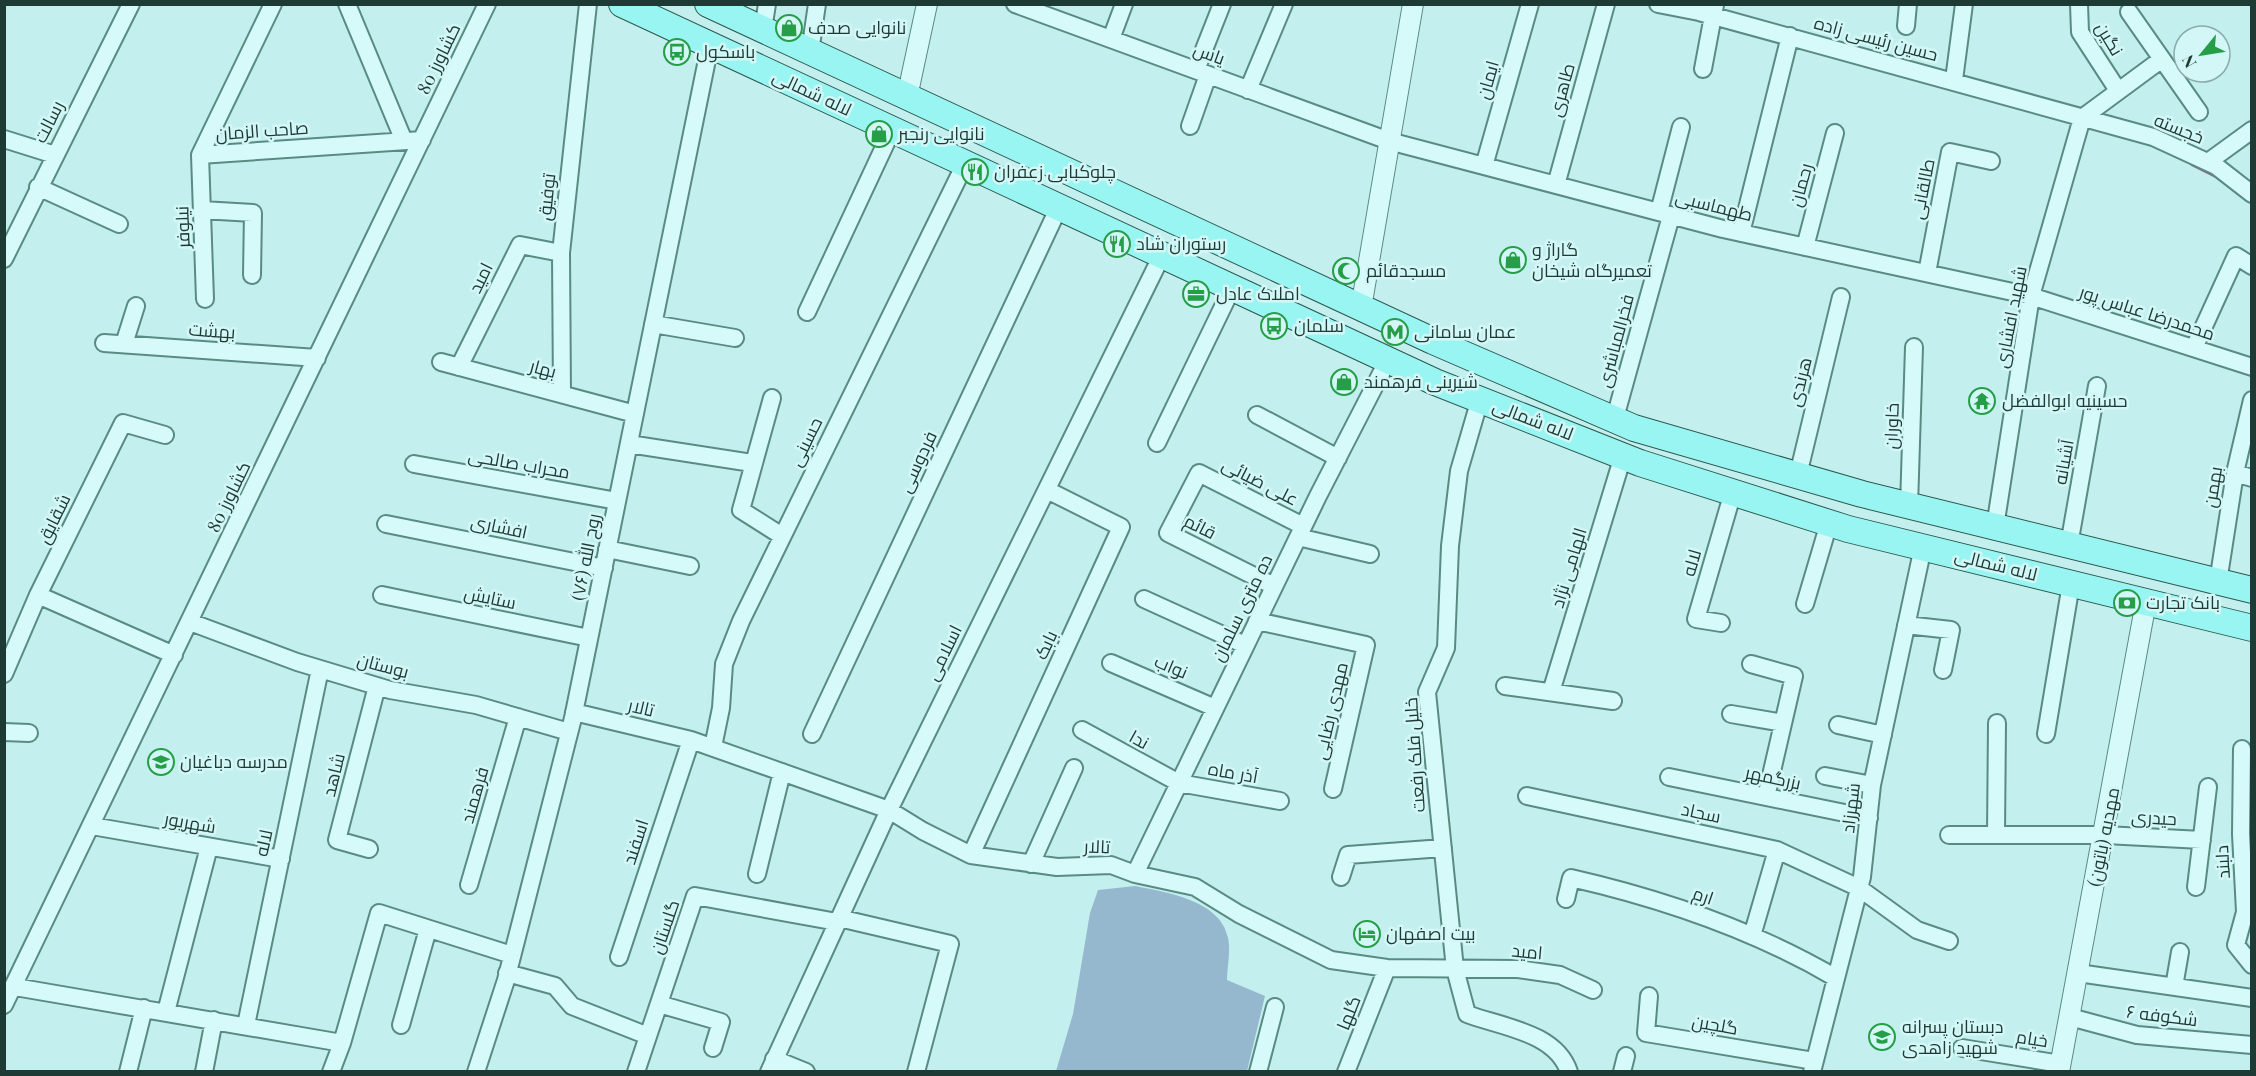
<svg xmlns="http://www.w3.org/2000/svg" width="2256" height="1076" viewBox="0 0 2256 1076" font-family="'Playfair Display',Cairo,serif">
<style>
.green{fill:#96b8cf}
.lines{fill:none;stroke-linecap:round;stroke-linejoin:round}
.stream{stroke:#916b90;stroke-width:5}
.minor-casing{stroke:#598b82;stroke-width:20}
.tertiary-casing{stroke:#598b82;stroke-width:22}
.primary-casing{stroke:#2d594e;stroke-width:28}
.minor{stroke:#d6fafa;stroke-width:16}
.tertiary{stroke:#d6fafa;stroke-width:20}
.primary{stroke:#99f5f2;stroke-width:26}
.labels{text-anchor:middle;stroke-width:5;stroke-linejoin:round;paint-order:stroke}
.poi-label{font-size:18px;fill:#1d3a34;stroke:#d3f7f7;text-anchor:start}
.street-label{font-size:18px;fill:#1d3a34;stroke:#d3f7f7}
</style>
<rect width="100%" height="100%" fill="#c3f0ef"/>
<path class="green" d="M1135 886C1165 892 1221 900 1228 938 1231 951 1227 967 1227 980L1265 996 1247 1071H1056L1073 1014 1090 913 1098 890Z"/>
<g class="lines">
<path class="stream" d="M2193 164 2217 176"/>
<defs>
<path id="minor" d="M347 4 404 141
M1015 4 1389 141 1723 229 2031 296 2252 367
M1658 4 1699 12 2153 137 2216 166 2252 194
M2079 4 2080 32 2117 89
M2129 12 2199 112
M1906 26 1908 4
M763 30 767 4
M1111 39 1124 4
M810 52 817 4
M1703 69 1715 5
M1196 70 1222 4
M1954 80 1964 4
M1248 90 1284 4
M2082 118 2162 59
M1190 126 1208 75
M4 139 55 155
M200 155 422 140
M2208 162 2252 130
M1484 166 1530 4
M1556 185 1606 4
M38 187 119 224
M202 210 253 213 252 275
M1659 212 1681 127
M1741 233 1790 36
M1805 247 1835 133
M4 259 131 4
M1927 273 1950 152 1991 161
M205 299 200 155 273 4
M807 312 892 130
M653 324 735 338
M104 343 317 358
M124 344 136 306
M2194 348 2236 256 2252 266
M441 362 635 414
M459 367 520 245 561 253
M562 394 561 253 588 4
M772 398 741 510 782 536
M1480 399 1459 471 1450 546 1446 648 1427 692 1455 969 1467 1014C1501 1027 1556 1032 1569 1072
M1618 407 1671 216
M1257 415 1338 458
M1157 443 1232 288
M629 444 752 463
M414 464 617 501
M2235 473 2252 478
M1798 475 1841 297
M1909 506 1914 347
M386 524 604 568
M1995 527 2031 296 2082 118
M1298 537 1370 554
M2069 545 2097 386
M607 549 690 566
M2218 582 2235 473 2252 400
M1274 586 1168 533 1199 473 1303 526
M38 595 174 655
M382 595 589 638
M1144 599 1245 645
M1805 604 1829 523
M1257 621 1366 645 1333 789
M190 622 297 662 390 690 476 705 569 732
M1721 623 1696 619 1733 492
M1906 625 1951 630 1943 670
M1111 663 1215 708
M1751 664 1794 676 1766 797
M4 674 38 595 123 423 165 435
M1505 686 1613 701
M1551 692 1623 456
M574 712 691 740 889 810 923 831 971 855 1057 867 1111 865 1135 874 1195 887 1239 914 1331 960 1387 968 1518 969 1560 975 1593 990
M1731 714 1783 723
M1838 725 1883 735
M1082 730 1179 783 1280 801
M4 732 29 733
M812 734 1059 207
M2046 734 2071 584
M713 747 721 708 724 664 741 621 965 164
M2242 749 2241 834 2245 912 2236 945 2252 965
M1825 776 1872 785
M1669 777 1869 818
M1527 796 1777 850 1859 888 1917 930 1949 941
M92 826 281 859
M1949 835H2105L2202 840
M1996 835 1997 723
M369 849 337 840 377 686
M971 855 1121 527 1047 490
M1031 864 1074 768
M757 874 782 772
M1135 874 1318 496 1388 360
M1341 877 1348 855 1443 848
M469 885 518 717
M2196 887 2208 787
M1566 899 1571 878C1663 899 1754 930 1836 978
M839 918 950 944 916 1072
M1752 936 1777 850
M619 957 691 740
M507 973 555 986 572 1006 648 1036
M2078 973 2252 998
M15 987 342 1043
M2174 987 2180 952
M1649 996 1646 1033 1814 1061
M659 1004 721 1022 713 1048
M4 1005 487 4
M166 1012 209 847
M2070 1017 2137 1035 2252 1045
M246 1025 320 669
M401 1025 428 929
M1962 1048 2061 1064
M774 1059 806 1072
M128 1072 144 1008
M204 1072 214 1020
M331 1072 342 1043 379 913 512 955
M476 1072 506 980 573 718 710 45
M636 1072 695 896 837 922
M769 1072 889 810 1162 255
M1258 1072 1275 1007
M1346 1072 1387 968
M1622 1072 1626 1056
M1812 1072 1862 877 1872 785 1923 547"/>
<path id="tertiary" d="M907 97 927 4
M1361 308 1413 4
M2059 1072 2146 602"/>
<path id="primary" d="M622 4 1435 382 1640 463 1848 529 2252 628
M708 4 1433 341 1634 428 1862 494 2252 590"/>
</defs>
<use href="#minor" class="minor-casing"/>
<use href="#tertiary" class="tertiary-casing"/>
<use href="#primary" class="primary-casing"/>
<use href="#minor" class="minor"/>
<use href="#tertiary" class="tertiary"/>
<use href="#primary" class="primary"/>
</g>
<defs>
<symbol id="shop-ring" viewBox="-11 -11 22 22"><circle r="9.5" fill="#d3f7f7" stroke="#269d47" stroke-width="1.5"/><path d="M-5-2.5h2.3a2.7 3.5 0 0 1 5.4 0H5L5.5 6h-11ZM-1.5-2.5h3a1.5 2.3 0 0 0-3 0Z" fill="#269d47"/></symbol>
<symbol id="bus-ring" viewBox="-11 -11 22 22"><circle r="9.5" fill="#d3f7f7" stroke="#269d47" stroke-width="1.5"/><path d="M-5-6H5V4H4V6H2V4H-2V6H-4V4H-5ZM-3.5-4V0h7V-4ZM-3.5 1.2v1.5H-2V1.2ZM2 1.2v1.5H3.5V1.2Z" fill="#269d47"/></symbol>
<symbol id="restaurant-ring" viewBox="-11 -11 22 22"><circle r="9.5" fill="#d3f7f7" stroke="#269d47" stroke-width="1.5"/><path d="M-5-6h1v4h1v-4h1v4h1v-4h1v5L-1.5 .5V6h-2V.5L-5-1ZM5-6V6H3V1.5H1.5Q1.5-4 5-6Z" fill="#269d47"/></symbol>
<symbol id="mosque-ring" viewBox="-11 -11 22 22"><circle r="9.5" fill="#d3f7f7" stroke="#269d47" stroke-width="1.5"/><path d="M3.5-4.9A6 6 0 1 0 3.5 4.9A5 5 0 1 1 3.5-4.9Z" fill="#269d47"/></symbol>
<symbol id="office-ring" viewBox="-11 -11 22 22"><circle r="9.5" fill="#d3f7f7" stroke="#269d47" stroke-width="1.5"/><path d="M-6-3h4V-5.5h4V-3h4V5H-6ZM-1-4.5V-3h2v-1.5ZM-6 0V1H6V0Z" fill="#269d47"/></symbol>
<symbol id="metro-ring" viewBox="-11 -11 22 22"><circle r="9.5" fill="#d3f7f7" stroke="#269d47" stroke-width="1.5"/><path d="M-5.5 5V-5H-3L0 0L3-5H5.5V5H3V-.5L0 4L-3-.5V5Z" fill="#269d47"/></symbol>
<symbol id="temple-ring" viewBox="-11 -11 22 22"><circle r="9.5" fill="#d3f7f7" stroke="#269d47" stroke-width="1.5"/><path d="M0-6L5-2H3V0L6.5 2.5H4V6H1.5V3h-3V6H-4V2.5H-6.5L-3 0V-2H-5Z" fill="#269d47"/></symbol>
<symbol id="bank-ring" viewBox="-11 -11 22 22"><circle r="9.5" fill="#d3f7f7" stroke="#269d47" stroke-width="1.5"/><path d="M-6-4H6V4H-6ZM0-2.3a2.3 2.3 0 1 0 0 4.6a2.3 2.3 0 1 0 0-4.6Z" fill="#269d47"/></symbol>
<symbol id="school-ring" viewBox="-11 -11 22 22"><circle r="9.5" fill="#d3f7f7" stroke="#269d47" stroke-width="1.5"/><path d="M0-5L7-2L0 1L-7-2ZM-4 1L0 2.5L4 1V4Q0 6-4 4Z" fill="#269d47"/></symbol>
<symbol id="hotel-ring" viewBox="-11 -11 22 22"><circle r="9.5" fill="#d3f7f7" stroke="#269d47" stroke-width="1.5"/><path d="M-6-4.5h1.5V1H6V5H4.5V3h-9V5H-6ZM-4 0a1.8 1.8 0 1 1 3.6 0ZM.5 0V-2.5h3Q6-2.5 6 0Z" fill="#269d47"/></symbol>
</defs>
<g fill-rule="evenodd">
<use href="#shop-ring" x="774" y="13" width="30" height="30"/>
<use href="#bus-ring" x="662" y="37" width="30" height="30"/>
<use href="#shop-ring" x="864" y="119" width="30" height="30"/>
<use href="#restaurant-ring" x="960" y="157" width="30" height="30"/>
<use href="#restaurant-ring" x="1102" y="229" width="30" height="30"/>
<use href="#shop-ring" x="1498" y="245" width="30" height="30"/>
<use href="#mosque-ring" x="1331" y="256" width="30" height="30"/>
<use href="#office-ring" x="1181" y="279" width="30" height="30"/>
<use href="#bus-ring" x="1259" y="311" width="30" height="30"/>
<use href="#metro-ring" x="1380" y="317" width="30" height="30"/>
<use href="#shop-ring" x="1329" y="367" width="30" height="30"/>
<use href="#temple-ring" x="1967" y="386" width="30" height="30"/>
<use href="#bank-ring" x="2112" y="588" width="30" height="30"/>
<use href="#school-ring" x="146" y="747" width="30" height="30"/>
<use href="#hotel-ring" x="1352" y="919" width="30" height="30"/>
<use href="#school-ring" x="1867" y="1022" width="30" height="30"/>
</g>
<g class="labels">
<g class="poi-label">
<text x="808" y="34">نانوایی صدف</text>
<text x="696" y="58">باسکول</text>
<text x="898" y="140">نانوایی رنجبر</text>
<text x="994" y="178">چلوکبابی زعفران</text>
<text x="1136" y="250">رستوران شاد</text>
<text x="1532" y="256">گاراژ و<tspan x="1532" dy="21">تعمیرگاه شیخان</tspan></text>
<text x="1366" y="277">مسجدقائم</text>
<text x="1216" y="300">املاک عادل</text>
<text x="1294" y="332">سلمان</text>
<text x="1414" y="338">عمان سامانی</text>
<text x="1364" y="388">شیرینی فرهمند</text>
<text x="2002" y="407">حسینیه ابوالفضل</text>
<text x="2146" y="609">بانک تجارت</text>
<text x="180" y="768">مدرسه دباغیان</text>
<text x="1386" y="940">بيت اصفهان</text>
<text x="1902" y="1033">دبستان پسرانه<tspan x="1902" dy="21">شهید زاهدی</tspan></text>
</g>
<g class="street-label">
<text transform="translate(1876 39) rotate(15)" y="6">حسین رئیسی زاده</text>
<text transform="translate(2109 39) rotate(59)" y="6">نگین</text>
<text transform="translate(1209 54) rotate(20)" y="6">یاس</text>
<text transform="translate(439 59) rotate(-64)" y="6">کشاورز 80</text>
<text transform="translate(1488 80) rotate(-74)" y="6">ایمان</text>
<text transform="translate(1562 90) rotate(-75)" y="6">طاهری</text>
<text transform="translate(812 93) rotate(25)" y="6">لاله شمالی</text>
<text transform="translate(49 122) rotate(-63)" y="6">رسالت</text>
<text transform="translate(2179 129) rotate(22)" y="6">خجسته</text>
<text transform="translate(262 131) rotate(-4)" y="6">صاحب الزمان</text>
<text transform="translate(1801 185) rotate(-75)" y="6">رحمان</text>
<text transform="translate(1923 189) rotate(-79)" y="6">طالقانی</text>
<text transform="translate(547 197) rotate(-84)" y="6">توفیق</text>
<text transform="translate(1714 206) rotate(14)" y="6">طهماسبی</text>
<text transform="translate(183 227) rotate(-92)" y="6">نیلوفر</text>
<text transform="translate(481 278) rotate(-64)" y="6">امید</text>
<text transform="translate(2147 313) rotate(18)" y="6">محمدرضا عباس پور</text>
<text transform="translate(2011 317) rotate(-79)" y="6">شهید افشاری</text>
<text transform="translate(212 331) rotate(4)" y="6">بهشت</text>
<text transform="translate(1616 341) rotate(-75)" y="6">فخرالمباشری</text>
<text transform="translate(543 369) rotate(15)" y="6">بهار</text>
<text transform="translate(1800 382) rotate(-76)" y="6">هرندی</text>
<text transform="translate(1533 420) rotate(21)" y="6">لاله شمالی</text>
<text transform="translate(1892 426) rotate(-88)" y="6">خاوران</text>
<text transform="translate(806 442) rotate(-64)" y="6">حسینی</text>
<text transform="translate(918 462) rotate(-65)" y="6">فردوسی</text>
<text transform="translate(2064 462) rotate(-80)" y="6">آشیانه</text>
<text transform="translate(519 464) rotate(10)" y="6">محراب صالحی</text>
<text transform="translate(1260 482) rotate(27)" y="6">علی ضیائی</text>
<text transform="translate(2213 487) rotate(-81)" y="6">بهمن</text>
<text transform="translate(229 497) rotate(-64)" y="6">کشاورز 80</text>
<text transform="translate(54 519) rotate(-64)" y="6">شقایق</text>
<text transform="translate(499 527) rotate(12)" y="6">افشاری</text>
<text transform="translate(1200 527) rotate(27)" y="6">قائم</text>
<text transform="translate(586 557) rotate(-79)" y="6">روح الله (۷۶)</text>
<text transform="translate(1692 563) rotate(-74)" y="6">لاله</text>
<text transform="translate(1996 565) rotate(14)" y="6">لاله شمالی</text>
<text transform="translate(1569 568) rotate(-73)" y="6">الهامی نژاد</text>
<text transform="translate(490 598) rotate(12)" y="6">ستایش</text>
<text transform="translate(1242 608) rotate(-64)" y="6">ده متری سلمان</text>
<text transform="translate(1046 645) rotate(-65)" y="6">بابک</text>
<text transform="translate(944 653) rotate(-64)" y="6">اسلامی</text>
<text transform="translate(383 666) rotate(15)" y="6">بوستان</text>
<text transform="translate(1171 667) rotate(23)" y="6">نواب</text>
<text transform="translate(641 708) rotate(13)" y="6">تالار</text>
<text transform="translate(1331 711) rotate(-77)" y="6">مهدی رضایی</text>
<text transform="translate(1139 740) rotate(29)" y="6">ندا</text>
<text transform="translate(1415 755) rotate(-94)" y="6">خلیل فلک رفعت</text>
<text transform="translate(1233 773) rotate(10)" y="6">آذر ماه</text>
<text transform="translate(334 775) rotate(-76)" y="6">شاهد</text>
<text transform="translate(1773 778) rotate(12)" y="6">بزرگمهر</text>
<text transform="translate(475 795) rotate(-74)" y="6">فرهمند</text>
<text transform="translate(1851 808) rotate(-83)" y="6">شهرزاد</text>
<text transform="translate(1701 813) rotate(12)" y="6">سجاد</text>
<text transform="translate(2154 818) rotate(3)" y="6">حیدری</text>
<text transform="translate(190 823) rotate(10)" y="6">شهریور</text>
<text transform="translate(2104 837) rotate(-79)" y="6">مهدیه (باتون)</text>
<text transform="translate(636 842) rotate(-72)" y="6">اسفند</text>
<text transform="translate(264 843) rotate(-78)" y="6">لاله</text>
<text transform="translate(1097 847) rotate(2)" y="6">تالار</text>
<text transform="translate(2223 862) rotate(-93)" y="6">دلبند</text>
<text transform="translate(1703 896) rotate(19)" y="6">ارم</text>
<text transform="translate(665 927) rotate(-71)" y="6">گلستان</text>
<text transform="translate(1527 952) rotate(5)" y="6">امید</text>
<text transform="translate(1349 1013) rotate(-68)" y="6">گلها</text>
<text transform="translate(2162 1016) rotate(7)" y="6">شکوفه ۶</text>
<text transform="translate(1715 1025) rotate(10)" y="6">گلچین</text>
<text transform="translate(2032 1039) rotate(9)" y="6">خیام</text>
</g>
</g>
<rect width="2256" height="1076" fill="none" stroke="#1d3a34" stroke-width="12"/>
<g transform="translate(2202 54) rotate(240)"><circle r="28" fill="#d3f7f7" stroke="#8aaba9" stroke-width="1.5"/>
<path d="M0-4.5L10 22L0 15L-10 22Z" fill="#269d47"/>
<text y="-9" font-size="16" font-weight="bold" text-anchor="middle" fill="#1d3a34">N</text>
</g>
</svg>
